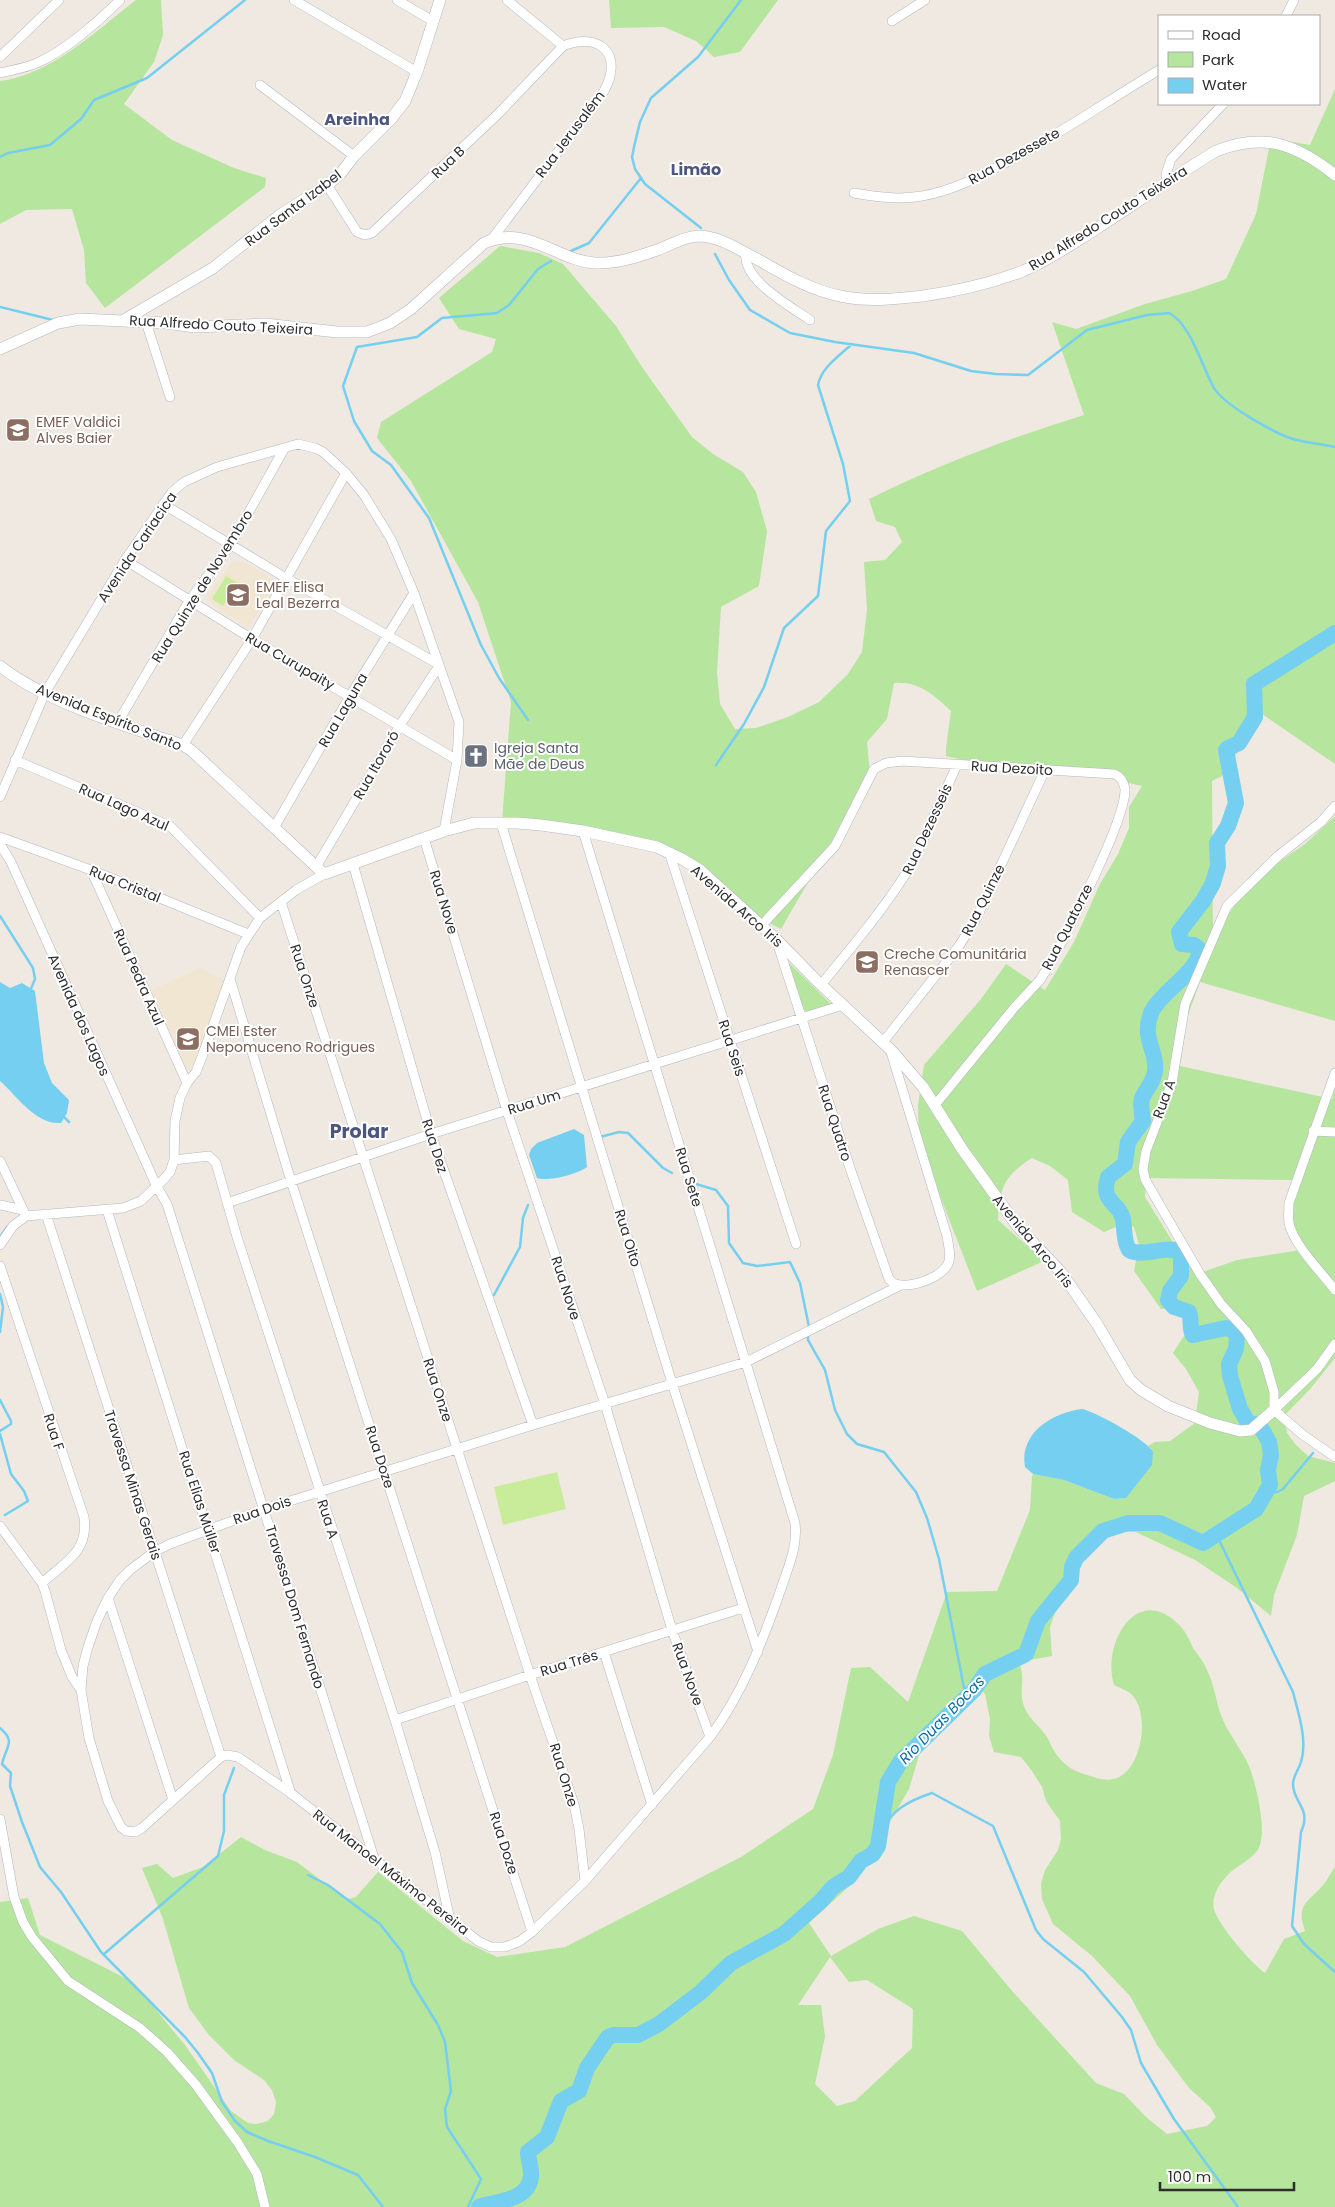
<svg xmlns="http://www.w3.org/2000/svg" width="1335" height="2207" viewBox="0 0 1335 2207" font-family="Poppins,sans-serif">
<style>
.education{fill:#f0e6d1}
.green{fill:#b6e59e;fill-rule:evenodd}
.pitch{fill:#c9ec9a}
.water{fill:#75cff0}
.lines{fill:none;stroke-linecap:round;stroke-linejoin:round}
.stream{stroke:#75cff0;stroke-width:2.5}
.river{stroke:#75cff0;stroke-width:16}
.minor-casing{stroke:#b4b7c1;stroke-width:10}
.tertiary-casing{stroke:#b4b7c1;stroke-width:12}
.minor{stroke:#fff;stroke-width:9}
.tertiary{stroke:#fff;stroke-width:11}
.labels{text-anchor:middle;stroke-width:4;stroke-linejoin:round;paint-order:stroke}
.street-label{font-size:14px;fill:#2e2e2e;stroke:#fff}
.education-label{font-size:14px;fill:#785e54;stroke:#fff;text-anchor:start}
.worship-label{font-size:14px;fill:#5b616d;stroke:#fff;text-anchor:start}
.water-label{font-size:15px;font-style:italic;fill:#0d6fa3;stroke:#fff}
.quarter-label{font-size:16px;font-weight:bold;fill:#4d5680;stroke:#fff}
.district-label{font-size:19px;font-weight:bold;fill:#4d5680;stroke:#fff}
</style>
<rect width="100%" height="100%" fill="#efe9e1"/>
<path class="education" d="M232 562 246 563 277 582 248 627 213 605 206 597Z
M200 968 224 980 194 1065 187 1070 152 990Z"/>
<path class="green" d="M136 0H161L163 35 154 62 124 104 172 140 234 168 266 178 265 187 105 308 86 283 84 250 72 209 26 210 0 224V81C51 75 97 30 136 0Z
M609 0H778L740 52 714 57 696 41 664 27 611 28Z
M1335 89V764L1262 714 1222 776 1212 781 1213 947 1225 920 1250 882 1305 844 1335 816V1021L1200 982 1187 1018 1180 1066 1332 1099 1335 1086V1358L1311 1388 1285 1415 1282 1404 1287 1433 1296 1445 1308 1456 1335 1463V1481L1304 1496 1297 1535 1274 1595 1271 1616 1237 1588 1195 1560 1136 1532H1098L1068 1577 1050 1627 1052 1656 1019 1662C1026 1680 1019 1688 1023 1703 1026 1717 1040 1726 1047 1737 1051 1745 1055 1754 1061 1760 1068 1768 1077 1772 1087 1775 1096 1778 1107 1782 1117 1778 1142 1769 1151 1712 1131 1694 1127 1690 1119 1688 1114 1685 1101 1642 1139 1579 1182 1628 1187 1634 1190 1641 1193 1648 1198 1655 1204 1662 1207 1670 1215 1686 1216 1704 1223 1720 1230 1736 1242 1750 1249 1766 1256 1784 1269 1835 1257 1851 1249 1862 1233 1867 1225 1878 1218 1885 1211 1899 1214 1909 1218 1925 1252 1964 1265 1973L1284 1939 1305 1931C1295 1904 1309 1902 1324 1884 1328 1879 1331 1872 1335 1867V2207H0V1902L28 1898 40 1935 133 1982 185 2045 231 2111 248 2123 256 2124 268 2121 274 2114 276 2102 272 2090 264 2080 234 2060 209 2035 189 2008 163 1919 142 1868 157 1864 173 1878 203 1867 241 1837 265 1850 297 1862 335 1891 348 1899 356 1897 378 1872 463 1941 497 1957 565 1947 741 1857 813 1809 833 1755 851 1668 870 1667 908 1702 947 1592 997 1591 1030 1510 1032 1476 1033 1474 1064 1480 1114 1499 1126 1498 1151 1449 1148 1446 1155 1442 1170 1441 1195 1423 1199 1392 1186 1369 1173 1353 1192 1323 1182 1307 1161 1309 1134 1271 1139 1245 1134 1227 1123 1224 1104 1232 1072 1212 1068 1180 1050 1166 1032 1158C1004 1176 1000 1187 998 1220L1044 1261 977 1291 919 1142 918 1105 924 1065 981 999 1006 964 1045 990 1074 942 1100 884 1118 854 1129 828V807L1142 786 1074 770 1048 767 1037 776 946 756V747L951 711C934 695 919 681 894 683L887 719 867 742 870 775 781 929 763 920 668 852 502 822 511 702 478 602 411 481 377 438 381 422 492 352 496 339 459 329 439 298 500 246 539 253 563 264 616 326 642 367 692 437 713 454 743 472 756 492 767 531 759 586 721 607 717 672 720 704 735 729 756 728 788 717 819 702 848 674 862 652 867 610 864 562 885 560 902 542 895 527 876 521 869 499C938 465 1010 438 1084 415L1052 322 1076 329 1145 304 1192 291 1226 279 1256 214 1271 138 1310 145ZM1146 1178 1292 1180 1295 1182 1290 1234 1301 1250 1237 1260 1197 1274 1184 1260 1145 1197ZM974 1682 985 1694 990 1719 989 1736 994 1752 1021 1757 1032 1771 1042 1787 1046 1801 1060 1821 1061 1839 1058 1850 1045 1870 1041 1884 1042 1899 1053 1924 1092 1956 1130 1996 1157 2045 1189 2088 1210 2107 1216 2117 1207 2126 1167 2134 1146 2117 1124 2094 1096 2083 1013 1992 962 1931 914 1916 878 1929 831 1956 809 1923 856 1880 909 1789 925 1735 970 1683ZM830 1957 849 1982 867 1980 913 2009 912 2048 855 2101 837 2106 815 2084 825 2037 821 2005H798Z
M787 961 832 1005 808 1012 803 1009Z"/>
<path class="pitch" d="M226 576 238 583 223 606 212 599Z
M557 1472 566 1509 503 1525 494 1487Z"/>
<path class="water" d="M0 982 10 988 22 983 35 991 44 1063 52 1083 69 1100 67 1113 61 1123C36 1125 17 1096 0 1081Z
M574 1129 584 1135 587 1167C578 1174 548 1182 537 1178L529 1155 531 1149 537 1143Z
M1082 1409C1096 1412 1147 1440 1153 1452L1152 1465 1126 1498 1114 1499 1064 1480 1033 1474 1025 1467C1019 1433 1052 1413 1082 1409Z"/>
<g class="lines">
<path class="stream" d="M0 157 8 153 50 145 81 119 94 100 147 78 245 0
M701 228 645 184 635 169 632 157 634 147 640 122 651 98 698 57 741 0
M571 251 589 243 641 178
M715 254 729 280 750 310 790 333 835 342 914 353 971 371 996 374 1028 375 1087 330 1147 315 1169 313C1191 324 1202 367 1214 388 1224 405 1274 433 1293 439 1307 443 1321 444 1335 447
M0 307 53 320
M528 720 499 678 481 645 429 518 391 465 372 451 354 421 343 386 357 347 417 337 442 318 497 313 509 305 538 269 551 261
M716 765 744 724 764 687 784 628 818 596 826 531 850 501 843 464 818 385C821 368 839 356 852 344
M0 916 33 968 35 979 30 991
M63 1116 69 1122
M600 1137 619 1132 628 1133 663 1168 672 1173
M696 1184 716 1190 728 1206 729 1243 743 1263 757 1266 790 1262 800 1283 809 1327
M0 1237 8 1226
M0 1294 3 1307 0 1332
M494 1295 520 1247 523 1218 528 1205
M808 1335V1340L825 1370 835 1410 847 1434 857 1444 884 1452 916 1492 927 1518 939 1559 966 1698
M0 1400 11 1421V1424L0 1431
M0 1434 11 1474 24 1491 28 1501 5 1515
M1266 1494 1277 1492 1283 1489 1313 1453
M1216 1534 1293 1692C1298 1712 1308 1741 1301 1762 1299 1769 1293 1776 1293 1784 1293 1803 1312 1808 1301 1832L1292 1926 1304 1944 1335 1972
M0 1728C17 1742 5 1748 2 1764L11 1773 10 1786 22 1822 40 1867 61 1892 101 1952 185 2037 198 2053 212 2073 222 2102 235 2121 247 2132 268 2141 315 2157 358 2175 383 2207
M880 1832C892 1810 908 1801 932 1793L993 1826 1036 1930 1043 1939 1084 1972 1122 2017 1131 2030 1141 2063 1158 2092 1174 2119 1238 2207
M308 1875 328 1885 380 1924 402 1952 412 1983 438 2025 445 2042 451 2091 445 2109 447 2127 481 2179 468 2207
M104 1954 218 1856 224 1831V1795L234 1768"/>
<path class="river" d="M479 2207C496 2201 529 2201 531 2176 532 2169 528 2160 528 2152L547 2137 561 2101 579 2091 587 2068 608 2037 614 2035H638L659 2024 701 1992 731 1963 784 1934 821 1901 833 1887 849 1877 861 1861 873 1854 878 1846 888 1782 901 1761 974 1690 985 1674 1026 1654 1038 1621 1071 1580 1072 1567 1076 1558 1103 1531 1128 1523H1160L1203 1543 1256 1509 1270 1485 1268 1470 1271 1455 1269 1442 1263 1431 1257 1424 1248 1422 1240 1409 1230 1376 1229 1364 1236 1349 1237 1336 1233 1330 1226 1328 1193 1335C1189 1329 1192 1320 1189 1312L1174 1307 1168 1300 1170 1291 1181 1276V1254C1170 1242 1144 1259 1129 1250 1123 1240 1125 1230 1123 1219 1119 1201 1100 1204 1108 1177L1125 1164 1128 1142 1143 1121C1142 1114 1140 1105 1142 1098 1146 1089 1154 1082 1155 1071 1158 1051 1140 1038 1152 1011 1161 992 1202 969 1199 949L1194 945 1182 944 1179 932 1203 901 1213 883 1218 866 1217 843 1228 826 1236 803 1226 750 1228 748 1239 743 1255 717 1254 684 1335 633"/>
<defs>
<path id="minor" d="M294 0 417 72
M397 0 433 21
M507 0 563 46
M1286 16 1294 0
M892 21 925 0
M0 57 59 0
M0 73C12 70 26 68 37 63 65 51 99 21 120 0
M260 85 354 156
M1167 181 1166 174 1171 159 1223 104
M327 185 357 232 365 235 372 233 497 115 563 46C600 31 624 55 604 91L492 239
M854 193C877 197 899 200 922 196 951 191 977 178 1003 164 1057 136 1107 101 1159 70
M746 253C742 280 790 306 810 320
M146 322 170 397
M163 504 286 578 438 664
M125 560 252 639 457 760
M118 722 189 601 231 544 284 449
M183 745 252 639 346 473
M15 760 170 826 260 918
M0 797 45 693 125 560 172 492 184 482 217 467 298 444 315 448 323 452 346 473 364 495 391 539 414 593 459 722 457 760 444 831
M501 823 672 1383 758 1652
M274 828 350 696 414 593
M0 837 91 870 248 934
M424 838 507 1111 605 1404 672 1630 710 1737
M0 844 11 862 157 1187 167 1204 374 1858
M669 852 796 1244
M353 864 431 1134 533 1425
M316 867 400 725 439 666
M91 870 187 1083
M281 902 530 1675 574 1804 579 1829 585 1881
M762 925 835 846 874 769 886 763 902 761 1114 774C1120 776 1124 782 1125 789 1126 820 1067 933 1050 964L1040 980 1014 1008 935 1105
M777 942 851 1171 889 1279C900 1293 937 1280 946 1267 953 1259 948 1245 947 1236L891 1052
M231 982 291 1181 532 1932
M821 985C853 945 887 906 913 862L957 765
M883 1042 959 946 977 917 1045 770
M1335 1073 1289 1203C1289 1209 1288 1217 1289 1223 1293 1244 1322 1273 1335 1290
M1313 1131 1335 1132
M174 1160 209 1156 216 1163 237 1237 395 1720 435 1852 450 1920
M0 1161 26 1216
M227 1203 431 1134 843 1005
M0 1205 23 1210
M107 1210 291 1794
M46 1214 221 1757
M0 1245 13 1226 26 1216 123 1208 141 1201 164 1179 170 1172 174 1160 175 1121 180 1098 187 1083 196 1072 203 1054 241 947 260 918 296 890 324 874
M0 1266 84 1517C89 1552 65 1562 42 1583
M1274 1410V1392L1265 1361 1246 1331 1221 1304 1200 1274 1158 1202 1145 1179 1143 1169 1146 1151 1172 1083 1185 1004 1227 906 1278 856 1321 822 1335 806
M1274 1410 1317 1369 1335 1344
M1274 1410 1303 1435 1335 1457
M0 1526 42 1583 45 1591 61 1650 72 1677 81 1690 89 1738 108 1801 121 1827 126 1831 135 1832 142 1828 221 1757 227 1755 238 1757 292 1794 478 1941 491 1947H505L520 1941 532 1932 585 1881 710 1737C743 1693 763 1640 781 1589 788 1567 798 1547 795 1523L583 831
M108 1598 173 1800
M604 1652 652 1805
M81 1690 83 1666 88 1647 97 1621 108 1598 120 1580 130 1570 154 1552 170 1544 264 1509 319 1492 533 1425 746 1362 901 1285
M395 1720 530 1675 743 1608
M0 1819 14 1897 23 1922 32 1937 68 1981 140 2028 167 2052 196 2085 238 2143 257 2174 265 2207"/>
<path id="tertiary" d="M124 320 213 268 280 215 327 185 341 173 354 156 391 119 405 101 417 72 440 0
M0 349 58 323 80 319 166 323 195 327 265 324 337 332H367L390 323 411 309 484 243C527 224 558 261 595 263 616 264 637 257 657 250 670 245 683 237 698 236 720 236 739 250 757 259 783 274 810 290 840 296 868 302 895 299 923 296 957 291 992 283 1023 271 1049 260 1072 244 1096 229 1136 203 1175 176 1216 151 1264 132 1296 144 1335 175
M0 666C45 702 128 727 183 745L192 751 324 874 444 831 474 823H517L541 825 583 831 657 847 682 859 700 870 776 939 815 979 891 1050 923 1087 962 1149 1018 1227 1061 1272 1097 1324 1130 1380 1141 1390 1168 1406 1210 1423 1240 1431 1251 1430 1274 1410"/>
</defs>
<use href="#minor" class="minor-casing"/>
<use href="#tertiary" class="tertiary-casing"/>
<use href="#minor" class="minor"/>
<use href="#tertiary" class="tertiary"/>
</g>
<defs>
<symbol id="school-square" viewBox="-11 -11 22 22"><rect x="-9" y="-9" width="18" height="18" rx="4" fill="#8d6e63" stroke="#fff"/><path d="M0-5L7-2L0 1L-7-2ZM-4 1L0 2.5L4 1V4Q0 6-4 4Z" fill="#fff"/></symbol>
<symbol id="church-square" viewBox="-11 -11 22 22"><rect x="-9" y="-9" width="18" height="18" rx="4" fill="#6b7280" stroke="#fff"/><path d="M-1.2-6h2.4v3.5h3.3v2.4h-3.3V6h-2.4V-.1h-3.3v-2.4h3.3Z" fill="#fff"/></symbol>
</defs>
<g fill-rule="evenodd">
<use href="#school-square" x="4" y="416" width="28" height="28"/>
<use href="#school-square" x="224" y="581" width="28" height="28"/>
<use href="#church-square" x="462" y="742" width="28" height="28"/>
<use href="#school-square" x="853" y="948" width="28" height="28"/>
<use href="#school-square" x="174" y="1025" width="28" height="28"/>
</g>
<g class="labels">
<g class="street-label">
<text transform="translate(570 134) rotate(-53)" y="5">Rua Jerusalém</text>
<text transform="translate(1014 156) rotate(-29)" y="5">Rua Dezessete</text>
<text transform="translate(448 162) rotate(-44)" y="5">Rua B</text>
<text transform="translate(293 208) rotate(-37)" y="5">Rua Santa Izabel</text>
<text transform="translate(1108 218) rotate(-32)" y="5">Rua Alfredo Couto Teixeira</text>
<text transform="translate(221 325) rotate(3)" y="5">Rua Alfredo Couto Teixeira</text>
<text transform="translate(137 547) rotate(-56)" y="5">Avenida Cariacica</text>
<text transform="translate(202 586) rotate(-58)" y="5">Rua Quinze de Novembro</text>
<text transform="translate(290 661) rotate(30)" y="5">Rua Curupaity</text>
<text transform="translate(343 710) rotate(-60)" y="5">Rua Laguna</text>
<text transform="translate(109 717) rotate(22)" y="5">Avenida Espírito Santo</text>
<text transform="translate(376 765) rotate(-60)" y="5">Rua Itororó</text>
<text transform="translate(1012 768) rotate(3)" y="5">Rua Dezoito</text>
<text transform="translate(124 807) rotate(24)" y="5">Rua Lago Azul</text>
<text transform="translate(927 829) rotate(-65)" y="5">Rua Dezesseis</text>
<text transform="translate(125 884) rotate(22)" y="5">Rua Cristal</text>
<text transform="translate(983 900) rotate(-63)" y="5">Rua Quinze</text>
<text transform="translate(444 902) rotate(73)" y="5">Rua Nove</text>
<text transform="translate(737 906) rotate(41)" y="5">Avenida Arco Iris</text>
<text transform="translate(1067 927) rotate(-63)" y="5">Rua Quatorze</text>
<text transform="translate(305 976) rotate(72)" y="5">Rua Onze</text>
<text transform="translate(139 977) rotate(66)" y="5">Rua Pedra Azul</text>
<text transform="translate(79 1015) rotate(66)" y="5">Avenida dos Lagos</text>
<text transform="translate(732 1048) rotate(72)" y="5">Rua Seis</text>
<text transform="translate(1164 1099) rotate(-70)" y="5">Rua A</text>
<text transform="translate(534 1102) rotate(-17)" y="5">Rua Um</text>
<text transform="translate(835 1123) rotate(72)" y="5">Rua Quatro</text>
<text transform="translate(435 1146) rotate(72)" y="5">Rua Dez</text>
<text transform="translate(689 1177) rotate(73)" y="5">Rua Sete</text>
<text transform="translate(628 1238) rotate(73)" y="5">Rua Oito</text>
<text transform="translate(1033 1241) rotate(50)" y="5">Avenida Arco Iris</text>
<text transform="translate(566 1288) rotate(72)" y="5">Rua Nove</text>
<text transform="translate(438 1390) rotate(72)" y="5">Rua Onze</text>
<text transform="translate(54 1432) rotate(72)" y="5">Rua F</text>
<text transform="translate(380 1457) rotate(72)" y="5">Rua Doze</text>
<text transform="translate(133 1485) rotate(72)" y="5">Travessa Minas Gerais</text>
<text transform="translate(200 1502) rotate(72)" y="5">Rua Elias Müller</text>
<text transform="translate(262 1510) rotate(-19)" y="5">Rua Dois</text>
<text transform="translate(328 1519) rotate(72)" y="5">Rua A</text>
<text transform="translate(295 1607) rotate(73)" y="5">Travessa Dom Fernando</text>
<text transform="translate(569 1663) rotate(-17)" y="5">Rua Três</text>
<text transform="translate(688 1674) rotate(70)" y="5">Rua Nove</text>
<text transform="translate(564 1775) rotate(73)" y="5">Rua Onze</text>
<text transform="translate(504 1843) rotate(72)" y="5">Rua Doze</text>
<text transform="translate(391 1872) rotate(38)" y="5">Rua Manoel Máximo Pereira</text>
</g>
<g class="education-label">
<text x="36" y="427">EMEF Valdici<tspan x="36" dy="16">Alves Baier</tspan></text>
<text x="256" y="592">EMEF Elisa<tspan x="256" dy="16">Leal Bezerra</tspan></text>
<text x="884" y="959">Creche Comunitária<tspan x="884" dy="16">Renascer</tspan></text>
<text x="206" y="1036">CMEI Ester<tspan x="206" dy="16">Nepomuceno Rodrigues</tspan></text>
</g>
<g class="worship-label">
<text x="494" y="753">Igreja Santa<tspan x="494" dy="16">Mãe de Deus</tspan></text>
</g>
<g class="water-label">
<text transform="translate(942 1720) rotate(-46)" y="5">Rio Duas Bocas</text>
</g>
<g class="quarter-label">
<text x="357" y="125">Areinha</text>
<text x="696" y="175">Limão</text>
</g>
<g class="district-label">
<text x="359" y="1138">Prolar</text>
</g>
</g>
<rect x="1158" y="15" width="162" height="90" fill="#ffffff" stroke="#ababab"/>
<rect x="1168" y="31" width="25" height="8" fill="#ffffff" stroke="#ababab"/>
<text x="1202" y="40" font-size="15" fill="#2e2e2e">Road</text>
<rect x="1168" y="52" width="25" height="15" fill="#b6e59e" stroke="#ababab"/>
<text x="1202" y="65" font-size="15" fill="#2e2e2e">Park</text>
<rect x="1168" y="78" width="25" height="15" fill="#75cff0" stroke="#ababab"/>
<text x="1202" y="90" font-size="15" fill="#2e2e2e">Water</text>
<path d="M1160 2182v8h134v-8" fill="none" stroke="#2e2e2e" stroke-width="2.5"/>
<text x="1168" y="2182" font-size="15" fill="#2e2e2e" stroke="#ffffff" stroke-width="4" paint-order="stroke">100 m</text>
</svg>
